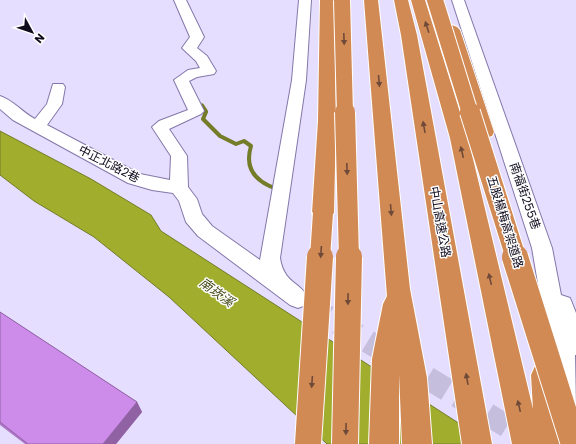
<svg xmlns="http://www.w3.org/2000/svg" width="576" height="444" viewBox="0 0 576 444" font-family="Poppins,'Noto Sans TC',sans-serif">
<style>
.water{fill:#a0ad2d;stroke:#747c28}
.lines{fill:none;stroke-linecap:round;stroke-linejoin:round}
.stream-far1{stroke:#747c28;stroke-width:3.5}
.stream{stroke:#747c28;stroke-width:4}
.minor-tunnel{stroke:#c5bedd;stroke-width:23;stroke-dasharray:23 12;stroke-linecap:butt}
.minor-casing{stroke:#8478aa;stroke-width:2}
.highway-casing{stroke:#fff;stroke-width:2}
.minor{fill:#fff;fill-rule:evenodd}
.highway{fill:#d28a55;fill-rule:evenodd}
.highway-bridge-far2-casing{stroke:#fff;stroke-width:18;stroke-linecap:butt}
.highway-bridge-far1-casing{stroke:#fff;stroke-width:22;stroke-linecap:butt}
.highway-bridge-casing{stroke:#fff;stroke-width:28;stroke-linecap:butt}
.highway-bridge-far2{stroke:#d28a55;stroke-width:16}
.highway-bridge-far1{stroke:#d28a55;stroke-width:20}
.highway-bridge{stroke:#d28a55;stroke-width:26}
.wall{fill:#b078c8}
.shaded-wall{fill:#9062a3}
.building{fill:#cd8ce9;stroke:#9062a3}
.oneway{fill:#704a38}
.labels{text-anchor:middle;stroke-width:3;stroke-linejoin:round;paint-order:stroke}
.street-label{font-size:12px;fill:#0f0a1c;stroke:#fff}
.water-label{font-size:13px;font-style:italic;fill:#454b19;stroke:#fff}
</style>
<rect width="100%" height="100%" fill="#e5deff"/>
<path class="water" d="M0 131 91 179 151 215 161 231 491 444H327L169 297 94 237 34 201 0 175Z"/>
<g class="lines">
<path class="stream-far1" d="M202 105 206 111 205 113"/>
<path class="stream" d="M206 112 203 119 220 136 236 144 244 141 251 146C244 169 256 182 277 189V187"/>
<path class="minor-tunnel" d="M308 305 536 444"/>
<defs>
<path id="minor" d="M174 0H186L204 37 197 48 207 56 216 71 214 74 197 77 189 81 204 111 201 114 169 129 187 156 188 187 197 199 202 214 212 226 260 260 292 80 299 0H311L306 80 280 258C284 284 300 281 309 299L306 305 298 308 290 305 198 236 186 222 179 201 173 193 152 190 128 183 13 120 0 109V96C13 100 23 113 35 119L47 104 53 84H63L65 87 62 104 47 125 140 174 170 180 171 156 152 127 159 121 188 110 174 80 188 70 200 68 196 61 182 48 190 37Z
M452 0H464L552 248 561 295 570 298 576 313V355H575L576 408 567 404 564 396 548 342 532 248Z"/>
<path id="highway" d="M320 0H334L336 121 334 213 331 219 323 221 315 219 312 213 318 121Z
M364 0H378L410 289 427 378 432 444H402L399 374V444H369L372 359 383 304 387 296Z
M394 0H408L417 35 492 444H462L401 35Z
M411 0H425L468 138 533 409 531 375 535 366 545 362 555 366 561 383 564 444H512L450 138Z
M452 25 457 27 460 30 494 132 492 136 485 138 478 136 476 132 444 30 447 27Z"/>
</defs>
<use href="#minor" class="minor-casing"/>
<use href="#highway" class="highway-casing"/>
<use href="#minor" class="minor"/>
<use href="#highway" class="highway"/>
<defs>
<path id="highway-bridge-far2" d="M342 0 345 113
M435 0 470 113"/>
<path id="highway-bridge-far1" d="M345 112 349 258
M470 112 516 258
M320 258 323 213"/>
<path id="highway-bridge" d="M515 257 574 444
M308 444 320 257
M345 444 349 257"/>
</defs>
<use href="#highway-bridge-far2" class="highway-bridge-far2-casing"/>
<use href="#highway-bridge-far1" class="highway-bridge-far1-casing"/>
<use href="#highway-bridge" class="highway-bridge-casing"/>
<use href="#highway-bridge-far2" class="highway-bridge-far2"/>
<use href="#highway-bridge-far1" class="highway-bridge-far1"/>
<use href="#highway-bridge" class="highway-bridge"/>
</g>
<path class="wall" d="M0 312 137 402 142 412 116 444H25L0 425Z"/>
<path class="shaded-wall" d="M137 402 142 412 116 444H103Z"/>
<path class="building" d="M0 312 137 402 103 444H28L0 422Z"/>
<defs><path id="oneway-solid" d="M-6-.8H1V-3.2L6.5 0L1 3.2V.8H-6Z"/></defs>
<g class="oneway">
<use href="#oneway-solid" transform="translate(427 27) rotate(-108)"/>
<use href="#oneway-solid" transform="translate(344 39) rotate(88)"/>
<use href="#oneway-solid" transform="translate(379 81) rotate(85)"/>
<use href="#oneway-solid" transform="translate(424 127) rotate(-100)"/>
<use href="#oneway-solid" transform="translate(462 152) rotate(-103)"/>
<use href="#oneway-solid" transform="translate(347 169) rotate(88)"/>
<use href="#oneway-solid" transform="translate(391 210) rotate(85)"/>
<use href="#oneway-solid" transform="translate(321 252) rotate(94)"/>
<use href="#oneway-solid" transform="translate(490 279) rotate(-103)"/>
<use href="#oneway-solid" transform="translate(348 299) rotate(91)"/>
<use href="#oneway-solid" transform="translate(467 379) rotate(-100)"/>
<use href="#oneway-solid" transform="translate(312 382) rotate(94)"/>
<use href="#oneway-solid" transform="translate(519 406) rotate(-103)"/>
<use href="#oneway-solid" transform="translate(346 429) rotate(91)"/>
</g>
<g class="labels">
<g class="street-label">
<text transform="translate(109 164) rotate(27)" y="4">中正北路2巷</text>
<text transform="translate(525 196) rotate(71)" y="4">南福街255巷</text>
<text transform="translate(440 222) rotate(80)" y="4">中山高速公路</text>
<text transform="translate(505 222) rotate(73)" y="4">五股楊梅高架道路</text>
</g>
<g class="water-label">
<text transform="translate(217 292) rotate(36)" y="5">南崁溪</text>
</g>
</g>
<g transform="translate(32 32) rotate(130)" stroke="#ffffff" stroke-width="3" paint-order="stroke">
<path d="M0-3L7 15L0 10L-7 15Z" fill="#0f0a1c"/>
<text y="-6" font-size="11" font-weight="bold" text-anchor="middle" fill="#0f0a1c">N</text>
</g>
</svg>
